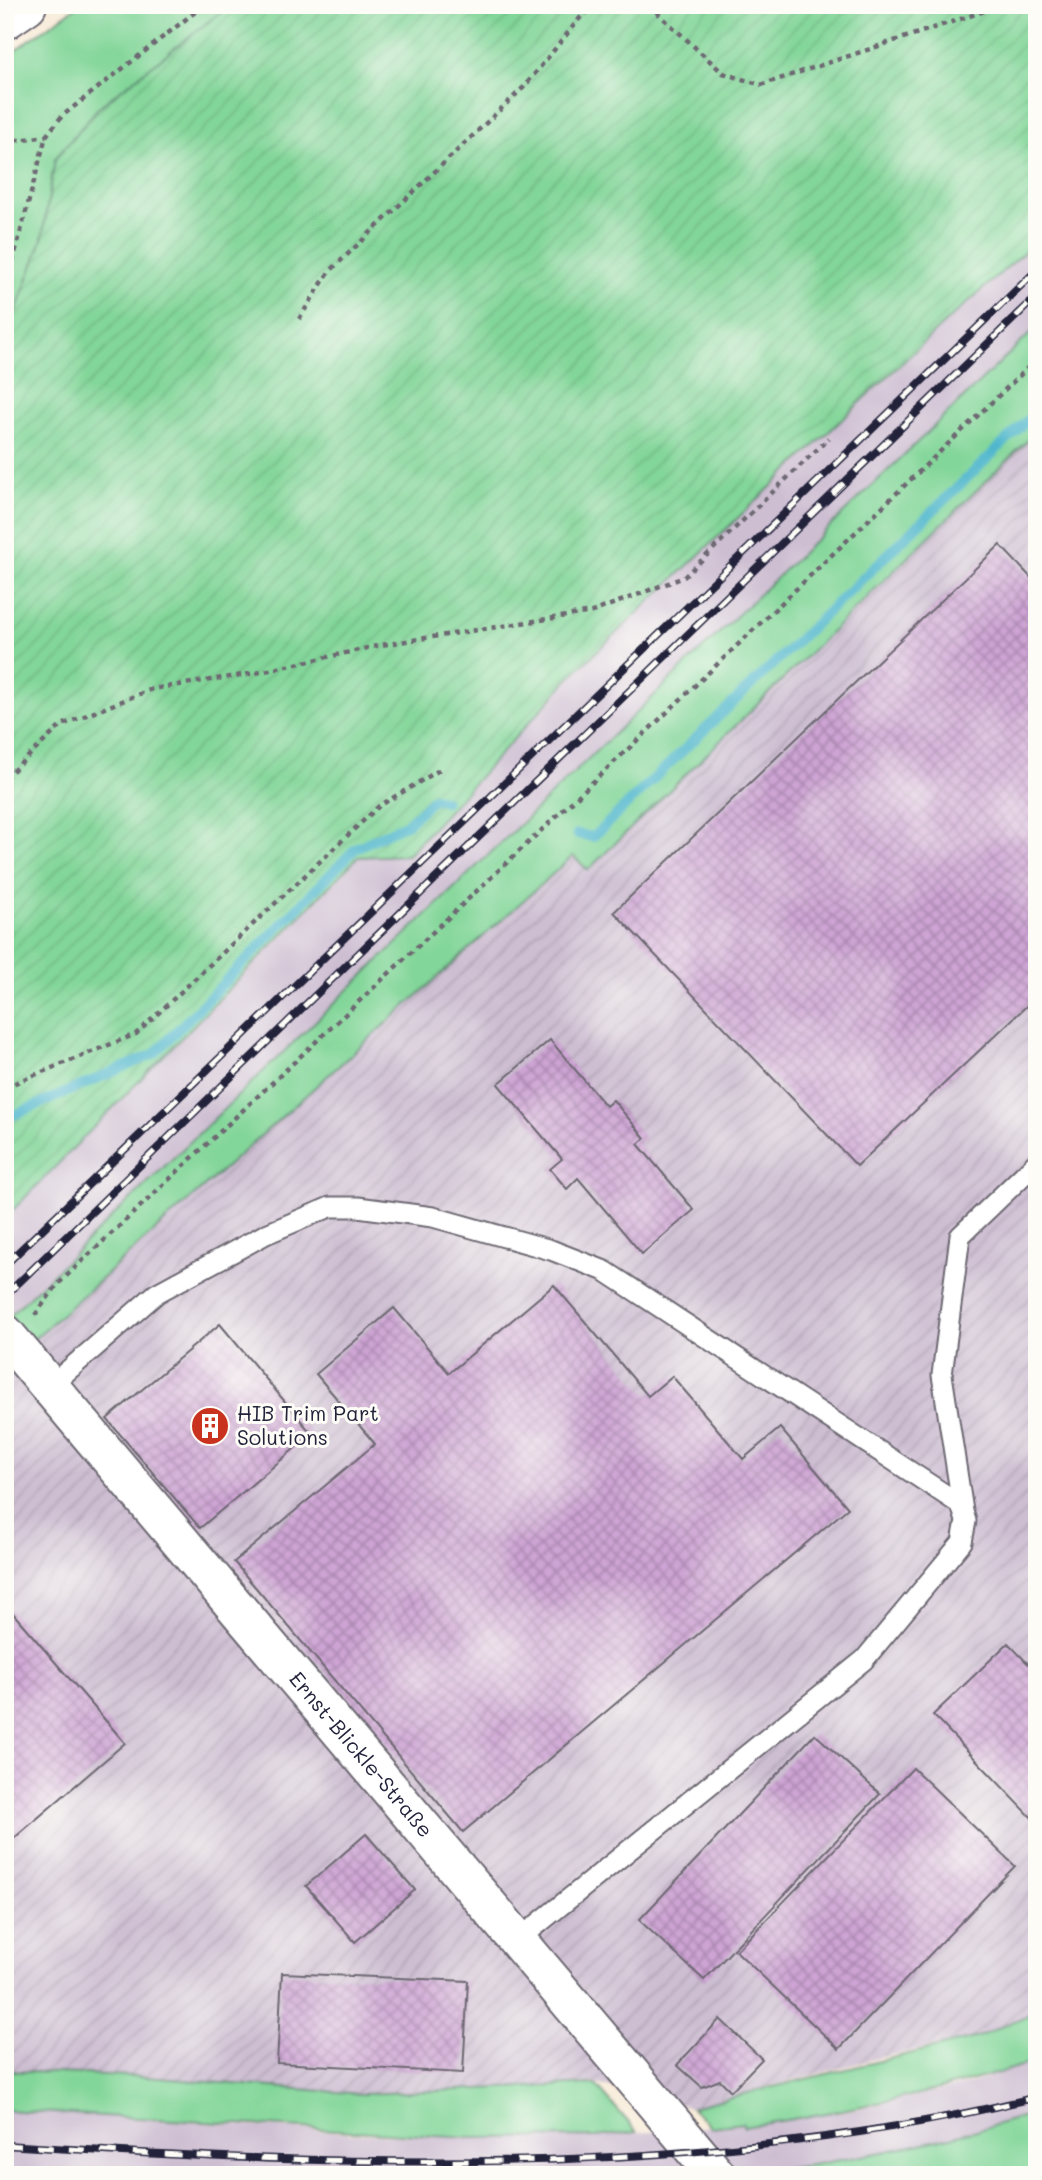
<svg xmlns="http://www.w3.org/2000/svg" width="1042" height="2180" viewBox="0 0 1042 2180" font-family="Mali,sans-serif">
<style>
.industrial{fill:url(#industrial-furrows)}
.railway{fill:#cdbed2}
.grass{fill:#82d699;stroke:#527c6a;stroke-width:2}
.garden{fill:url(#garden-furrows);stroke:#527c6a;stroke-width:2}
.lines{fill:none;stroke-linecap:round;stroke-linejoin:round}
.stream{stroke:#4eb6cc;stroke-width:10}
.building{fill:url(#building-cross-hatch)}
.service-casing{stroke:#6d6872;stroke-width:23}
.minor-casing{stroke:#6d6872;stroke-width:42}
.primary-casing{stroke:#6d6872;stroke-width:42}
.path{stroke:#6d6872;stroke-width:4.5;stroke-dasharray:5 5;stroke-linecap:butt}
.service{stroke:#fff;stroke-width:19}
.minor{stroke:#fff;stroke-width:38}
.primary{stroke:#fff;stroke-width:38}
.rail-casing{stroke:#22223b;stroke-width:8}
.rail{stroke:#fdfcf7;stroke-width:5;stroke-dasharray:16;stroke-linecap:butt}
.labels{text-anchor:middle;stroke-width:6;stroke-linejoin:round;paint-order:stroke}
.poi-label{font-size:21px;fill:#22223b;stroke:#fdfcf7;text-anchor:start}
.street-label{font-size:21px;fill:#22223b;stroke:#fdfcf7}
</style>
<defs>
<pattern id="industrial-furrows" width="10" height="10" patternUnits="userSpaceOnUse" patternTransform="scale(1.75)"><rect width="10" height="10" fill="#cdbed2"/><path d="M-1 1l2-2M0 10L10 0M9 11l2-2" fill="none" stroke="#b0a3b5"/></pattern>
<pattern id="garden-furrows" width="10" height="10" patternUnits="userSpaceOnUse" patternTransform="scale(1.75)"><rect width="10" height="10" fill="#82d699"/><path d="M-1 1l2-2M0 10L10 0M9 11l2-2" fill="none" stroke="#70b785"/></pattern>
<pattern id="building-cross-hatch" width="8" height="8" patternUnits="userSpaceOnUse" patternTransform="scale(1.75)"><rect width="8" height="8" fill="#cea4d4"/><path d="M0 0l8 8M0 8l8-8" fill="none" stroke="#a785ad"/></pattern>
</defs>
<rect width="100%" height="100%" fill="#fdfcf7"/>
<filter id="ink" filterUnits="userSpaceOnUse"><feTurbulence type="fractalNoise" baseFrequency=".0143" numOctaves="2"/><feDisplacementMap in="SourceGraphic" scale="14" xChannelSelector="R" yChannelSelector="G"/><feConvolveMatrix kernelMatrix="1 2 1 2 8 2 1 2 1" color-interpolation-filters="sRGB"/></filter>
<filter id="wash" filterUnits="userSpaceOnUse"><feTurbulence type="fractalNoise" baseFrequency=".00686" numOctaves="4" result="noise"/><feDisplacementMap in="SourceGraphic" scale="28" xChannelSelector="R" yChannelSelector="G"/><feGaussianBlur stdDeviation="1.57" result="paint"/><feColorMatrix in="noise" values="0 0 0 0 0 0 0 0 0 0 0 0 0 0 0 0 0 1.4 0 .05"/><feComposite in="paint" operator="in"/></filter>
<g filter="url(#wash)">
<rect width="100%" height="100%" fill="#f8ebd8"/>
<path class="industrial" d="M1037 431V2011L978 2037 878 2058 691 2107 595 2084 362 2094 133 2076 5 2071V1365L574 856 588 870Z"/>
<path class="railway" d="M1037 241V327L5 1320V1218L358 856 408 855 576 671 939 328Z
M1037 2061V2112L980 2131 865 2157 780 2170 781 2175H5V2110L367 2134 469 2138 595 2137 744 2123V2126L858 2109 969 2084Z"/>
<path class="grass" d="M79 5H230L99 107 55 159 42 240 16 311 5 325V57Z
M1037 327V431L588 870 573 856 5 1365V1320Z
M1037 2011V2061C941 2093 844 2111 744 2127L743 2123 711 2127 691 2107 978 2037Z
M5 2071 133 2076 362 2094 595 2084 637 2132 596 2137 469 2138 5 2110Z
M1037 2112V2175H781L779 2170C867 2157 953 2140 1037 2112Z"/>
<path class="garden" d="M230 5H1037V241L939 328 576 671 408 855 358 857 5 1218V325L16 311 42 240 55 159 99 107Z"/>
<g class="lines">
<path class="stream" d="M577 834 593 837 1037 411
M5 1119 154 1054 356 848 408 823 434 798 445 801"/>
</g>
<g id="blocks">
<path class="building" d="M1000 545 1037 584V996L857 1166 614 912Z
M550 1040 606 1106 613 1100 645 1138 638 1144 694 1210 642 1254 578 1178 567 1189 550 1169 562 1159 498 1084Z
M554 1285 648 1396 672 1376 743 1459 780 1428 848 1508 463 1832 234 1562 375 1444 316 1374 394 1308 449 1373Z
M220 1324 312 1434 200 1528 107 1419Z
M5 1604 125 1743 5 1846Z
M1008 1643 1037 1673V1823L933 1715Z
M815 1734 880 1794 704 1980 639 1920Z
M913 1768 1015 1866 839 2049 736 1951Z
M366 1834 415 1890 355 1942 306 1886Z
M282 1973 468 1981 463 2073 277 2063Z
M720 2019 762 2059 731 2091 720 2080 702 2087 677 2065Z"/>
</g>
</g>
<g filter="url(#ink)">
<use href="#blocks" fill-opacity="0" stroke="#6d6872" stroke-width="2"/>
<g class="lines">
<defs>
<path id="service" d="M49 1387 157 1293 266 1234 330 1207H358L433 1217 551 1250 605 1271 961 1505 966 1521 962 1542 864 1660 518 1940
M963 1511 942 1375 960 1236 1037 1162"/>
<g id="minor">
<path id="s1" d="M5 1334 716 2175"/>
</g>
<path id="primary" d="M5 20 27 5"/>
</defs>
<use href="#service" class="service-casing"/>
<use href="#minor" class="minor-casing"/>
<use href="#primary" class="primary-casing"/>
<path class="path" d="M649 5 723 73 761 85 1003 5
M5 142 46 136
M5 291 46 136 62 116 204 5
M299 319 329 272 524 87 580 18 595 5
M5 778 62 725 152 689 256 673 381 645 592 612 684 577 829 438
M5 1087 136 1034 379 806 441 769
M35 1315 58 1284 80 1263 659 720 1037 359"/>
<use href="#service" class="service"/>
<use href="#minor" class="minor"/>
<use href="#primary" class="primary"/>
<defs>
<path id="rail" d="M5 1265 1037 270
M5 1296 1037 296
M5 2145C350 2167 702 2180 1037 2097"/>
</defs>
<use href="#rail" class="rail-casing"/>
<use href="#rail" class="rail"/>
</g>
</g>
<defs>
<symbol id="building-disc" viewBox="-11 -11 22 22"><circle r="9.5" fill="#c8321e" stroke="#fdfcf7"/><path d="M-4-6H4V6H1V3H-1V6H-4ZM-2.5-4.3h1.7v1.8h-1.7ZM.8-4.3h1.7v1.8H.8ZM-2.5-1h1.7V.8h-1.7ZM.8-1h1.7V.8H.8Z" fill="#fff"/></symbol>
</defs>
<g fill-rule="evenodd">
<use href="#building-disc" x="188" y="1404" width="44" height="44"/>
</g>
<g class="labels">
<g class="poi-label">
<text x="237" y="1421">HIB Trim Part<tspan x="237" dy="24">Solutions</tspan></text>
</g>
<g class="street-label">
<text dy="7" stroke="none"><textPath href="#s1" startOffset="551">Ernst-Blickle-Straße</textPath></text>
</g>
</g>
<rect width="1042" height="2180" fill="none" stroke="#fdfcf7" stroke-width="28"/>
</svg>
